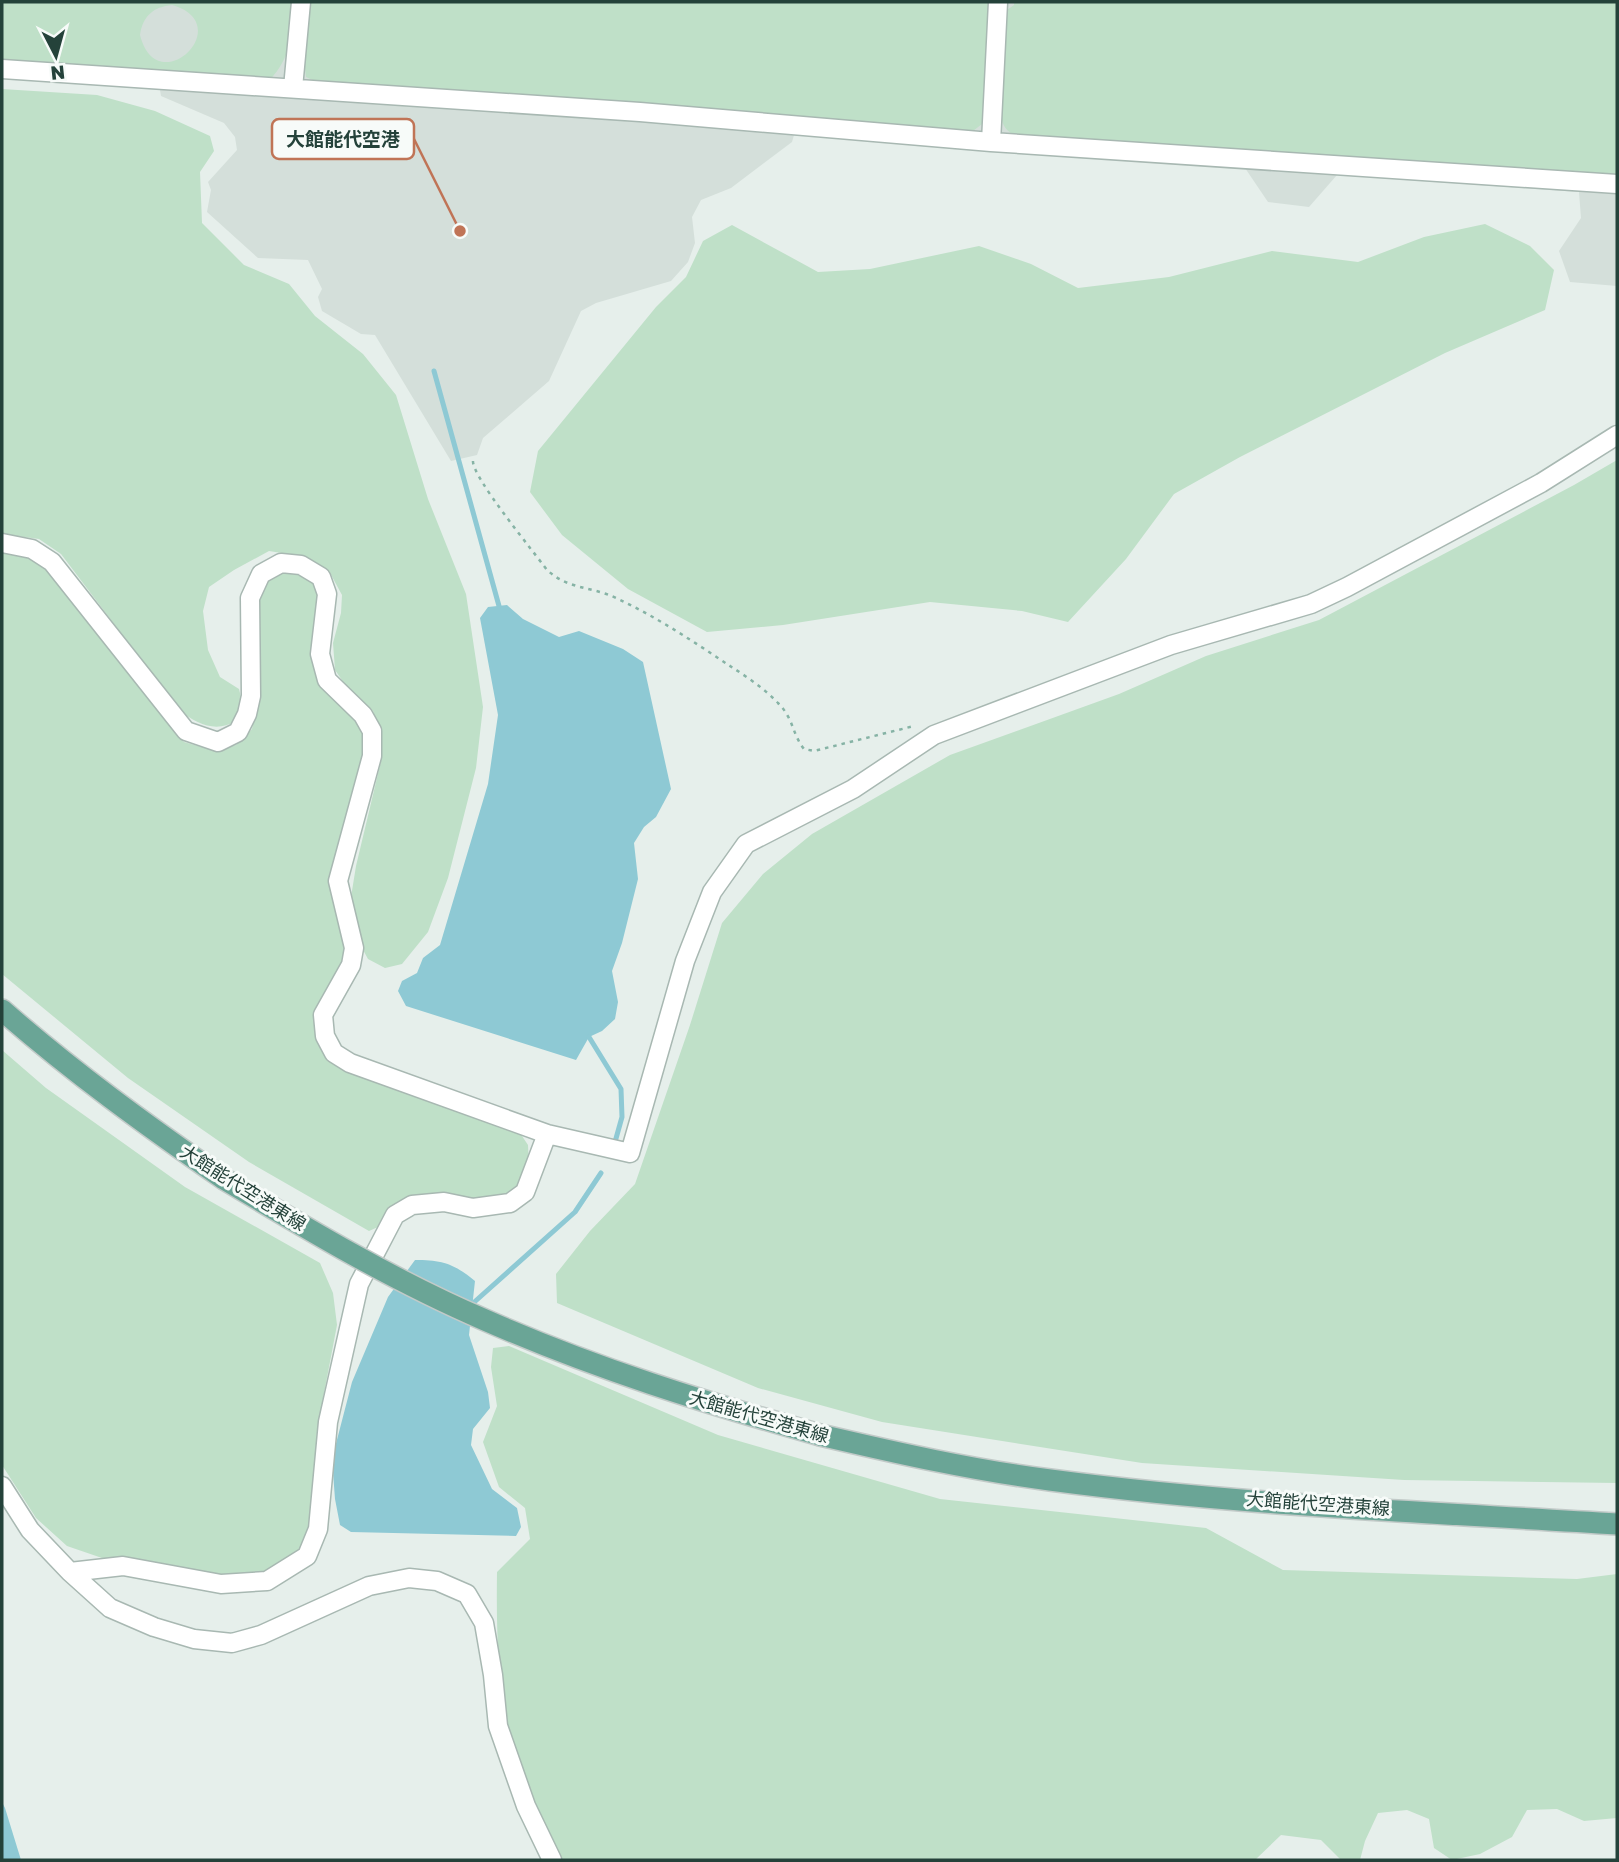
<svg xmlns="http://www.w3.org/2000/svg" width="1619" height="1862" viewBox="0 0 1619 1862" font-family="'Golos Text','Noto Sans JP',sans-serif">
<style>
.built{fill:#d4dfda}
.green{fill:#bfe0c8;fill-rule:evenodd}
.water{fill:#8ec9d4}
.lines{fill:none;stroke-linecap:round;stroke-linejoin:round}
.stream{stroke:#8ec9d4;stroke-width:5}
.minor-casing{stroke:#a8b8b2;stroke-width:21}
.major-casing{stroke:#c2cac8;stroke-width:24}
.path{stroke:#86b3a5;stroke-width:2.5;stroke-dasharray:3.5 5;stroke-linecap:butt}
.minor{stroke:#fff;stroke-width:18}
.major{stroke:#6aa596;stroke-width:21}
.major-bridge-casing{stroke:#c2cac8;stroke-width:24;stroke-linecap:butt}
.major-bridge{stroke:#6aa596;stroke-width:21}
.labels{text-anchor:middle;stroke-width:6;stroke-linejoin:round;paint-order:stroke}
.street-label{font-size:18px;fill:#24423a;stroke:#f7fbf9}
.leader{fill:none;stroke:#c07456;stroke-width:2.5}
.callout-dot{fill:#c07456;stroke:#f7fbf9;stroke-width:2.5}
.callout{fill:#f7fbf9;stroke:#c07456;stroke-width:2.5}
.callout-label{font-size:19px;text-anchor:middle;font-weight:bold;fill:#24423a}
</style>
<rect width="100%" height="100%" fill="#e6efeb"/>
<path class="built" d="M2 2H1617V286L1570 282 1559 251 1581 218 1579 192 1337 175 1309 207 1268 202 1245 168 794 135 792 142 731 188 701 200 692 217 695 243 688 262 671 281 596 303 581 311 549 381 483 438 477 455 451 461 375 335 361 334 322 311 318 297 322 289 308 260 258 258 207 212 211 190 208 182 237 150 235 137 224 123 161 96 160 90 2 78Z"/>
<path class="green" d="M2 2H292C290 37 294 54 268 82L2 61ZM172 5C239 24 157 103 140 35 143 16 153 7 172 5Z
M308 2H991L986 116 982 124 973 131 317 82 306 77 303 51Z
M1014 2H1617V176L1022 138C1006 132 1003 128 1000 112L1004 12 1014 5Z
M2 89 97 95 155 111 210 136 214 151 200 172 202 223 244 265 289 284 315 316 363 354 396 395 428 499 466 594 483 707 476 768 448 878 428 932 402 964 385 968 368 959 355 935 351 897 356 866 382 757 379 731 373 711 344 683 335 670 333 643 341 613 342 595 329 571 307 557 269 551 234 570 209 587 203 611 208 650 220 677 239 689 242 701 236 721C216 733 197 724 180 711L61 554 39 539 2 534Z
M1485 224 1530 246 1554 270 1545 310 1445 353 1240 457 1174 494 1126 559 1068 622 1022 611 930 602 783 625 707 632 628 589 562 535 530 492 538 451 656 307 686 277 703 241 732 225 818 272 870 269 979 246 1031 264 1078 288 1169 277 1272 251 1358 262 1424 237Z
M1617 460V1483L1404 1480 1142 1463 882 1422 758 1388 557 1303 556 1274 590 1231 635 1184 690 1025 722 923 763 874 812 834 950 755 1119 694 1206 656 1319 620 1574 485Z
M2 552 23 554 44 567 184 742 212 750 236 745 252 729 256 708 258 603 269 577C292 570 300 571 318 587L320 601 314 658 360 722 366 739 363 765 332 882 346 947 345 964 319 1040 520 1133 528 1145 529 1167 518 1188 498 1197 469 1201 409 1200 385 1213 378 1227 369 1231 249 1162 128 1078 2 974Z
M2 1050 46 1088 185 1187 320 1263 333 1293 337 1325 317 1430 312 1524 299 1552 266 1574 225 1579 144 1562 102 1558 67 1546 36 1518 2 1465Z
M509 1346 718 1435 940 1499 1206 1528 1283 1570 1577 1579 1617 1574V1818L1584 1821 1557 1809 1527 1810 1512 1837 1480 1854 1452 1860 1434 1848 1429 1819 1407 1810 1378 1813 1365 1841 1360 1860H1341L1321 1840 1281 1835 1255 1860H562C551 1838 538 1816 528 1794 498 1726 496 1645 497 1572L530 1539 525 1508 499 1487 483 1442 497 1406 491 1367 493 1348Z"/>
<path class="water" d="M507 605 523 619 559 637 579 631 623 649 643 662 671 789 656 817 644 827 634 843 638 879 622 943 612 971 618 1002 615 1019 602 1031 589 1037 576 1060 406 1006 398 991 402 981 417 973 423 958 440 945 488 784 498 715 480 618 488 607Z
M415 1260C442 1260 453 1263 475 1281L469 1335 488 1392 490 1408 473 1429 471 1445 492 1489 517 1508 521 1527 516 1536 351 1532 340 1525 335 1499 332 1459 352 1382 388 1297Z
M2 1802 5 1808 21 1860H2Z"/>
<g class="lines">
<path class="stream" d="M434 371 499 606
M589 1037 621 1089 622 1117 615 1142
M471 1305 575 1212 601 1173"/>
<defs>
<path id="minor" d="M2 69 640 112 991 142 1617 184
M293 88 301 2
M991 142 998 2
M2 543 32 549 52 562 186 731 218 742 238 732 247 714 251 696 250 598 261 574 281 563 301 565 321 577 327 594 320 654 327 680 363 715 372 731V756L338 881 354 948 351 965 323 1015 325 1036 334 1053 350 1063 547 1134 630 1153 685 961 712 892 746 844 853 789 934 735 1171 645 1311 604 1347 587 1541 483 1617 435
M2 1486 30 1530 70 1572 110 1608 154 1627 194 1639 232 1643 261 1635 369 1586 409 1578 437 1581 467 1594 484 1623 493 1675 498 1726 526 1806 552 1860
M70 1572 123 1566 221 1584 267 1581 307 1556 318 1529 328 1422 359 1284 395 1215 412 1205 444 1202 473 1208 510 1203 525 1192 547 1134"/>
<path id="major" d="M2 1010C74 1073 146 1125 224 1179
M820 1435C897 1453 972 1470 1050 1480 1238 1505 1428 1512 1617 1524"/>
</defs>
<use href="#minor" class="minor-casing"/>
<use href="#major" class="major-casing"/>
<path class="path" d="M473 461C472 477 534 552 547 570 569 590 591 586 616 598 655 616 691 640 727 664 744 675 764 688 778 703 794 719 792 734 804 749L814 751 914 726"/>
<use href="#minor" class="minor"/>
<use href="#major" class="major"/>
<defs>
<path id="major-bridge" d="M224 1179C309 1230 394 1281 485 1320 594 1368 706 1403 820 1435"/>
</defs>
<use href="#major-bridge" class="major-bridge-casing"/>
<use href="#major-bridge" class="major-bridge"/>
</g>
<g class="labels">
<g class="street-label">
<text transform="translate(243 1188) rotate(32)" y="6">大館能代空港東線</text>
<text transform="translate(759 1417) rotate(16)" y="6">大館能代空港東線</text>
<text transform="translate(1318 1504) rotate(4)" y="6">大館能代空港東線</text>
</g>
</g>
<path class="leader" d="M460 231L414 139"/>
<circle class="callout-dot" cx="460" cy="231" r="7"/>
<rect class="callout" x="272" y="119" width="142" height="40" rx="7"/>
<g class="callout-label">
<text x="343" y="146">大館能代空港</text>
</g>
<rect width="1619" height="1862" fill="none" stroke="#24423a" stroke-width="7"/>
<g transform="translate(56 56) rotate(174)" stroke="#f7fbf9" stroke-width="5" paint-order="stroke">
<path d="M0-5L12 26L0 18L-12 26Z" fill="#24423a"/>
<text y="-10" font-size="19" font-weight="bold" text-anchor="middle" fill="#24423a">N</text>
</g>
</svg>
